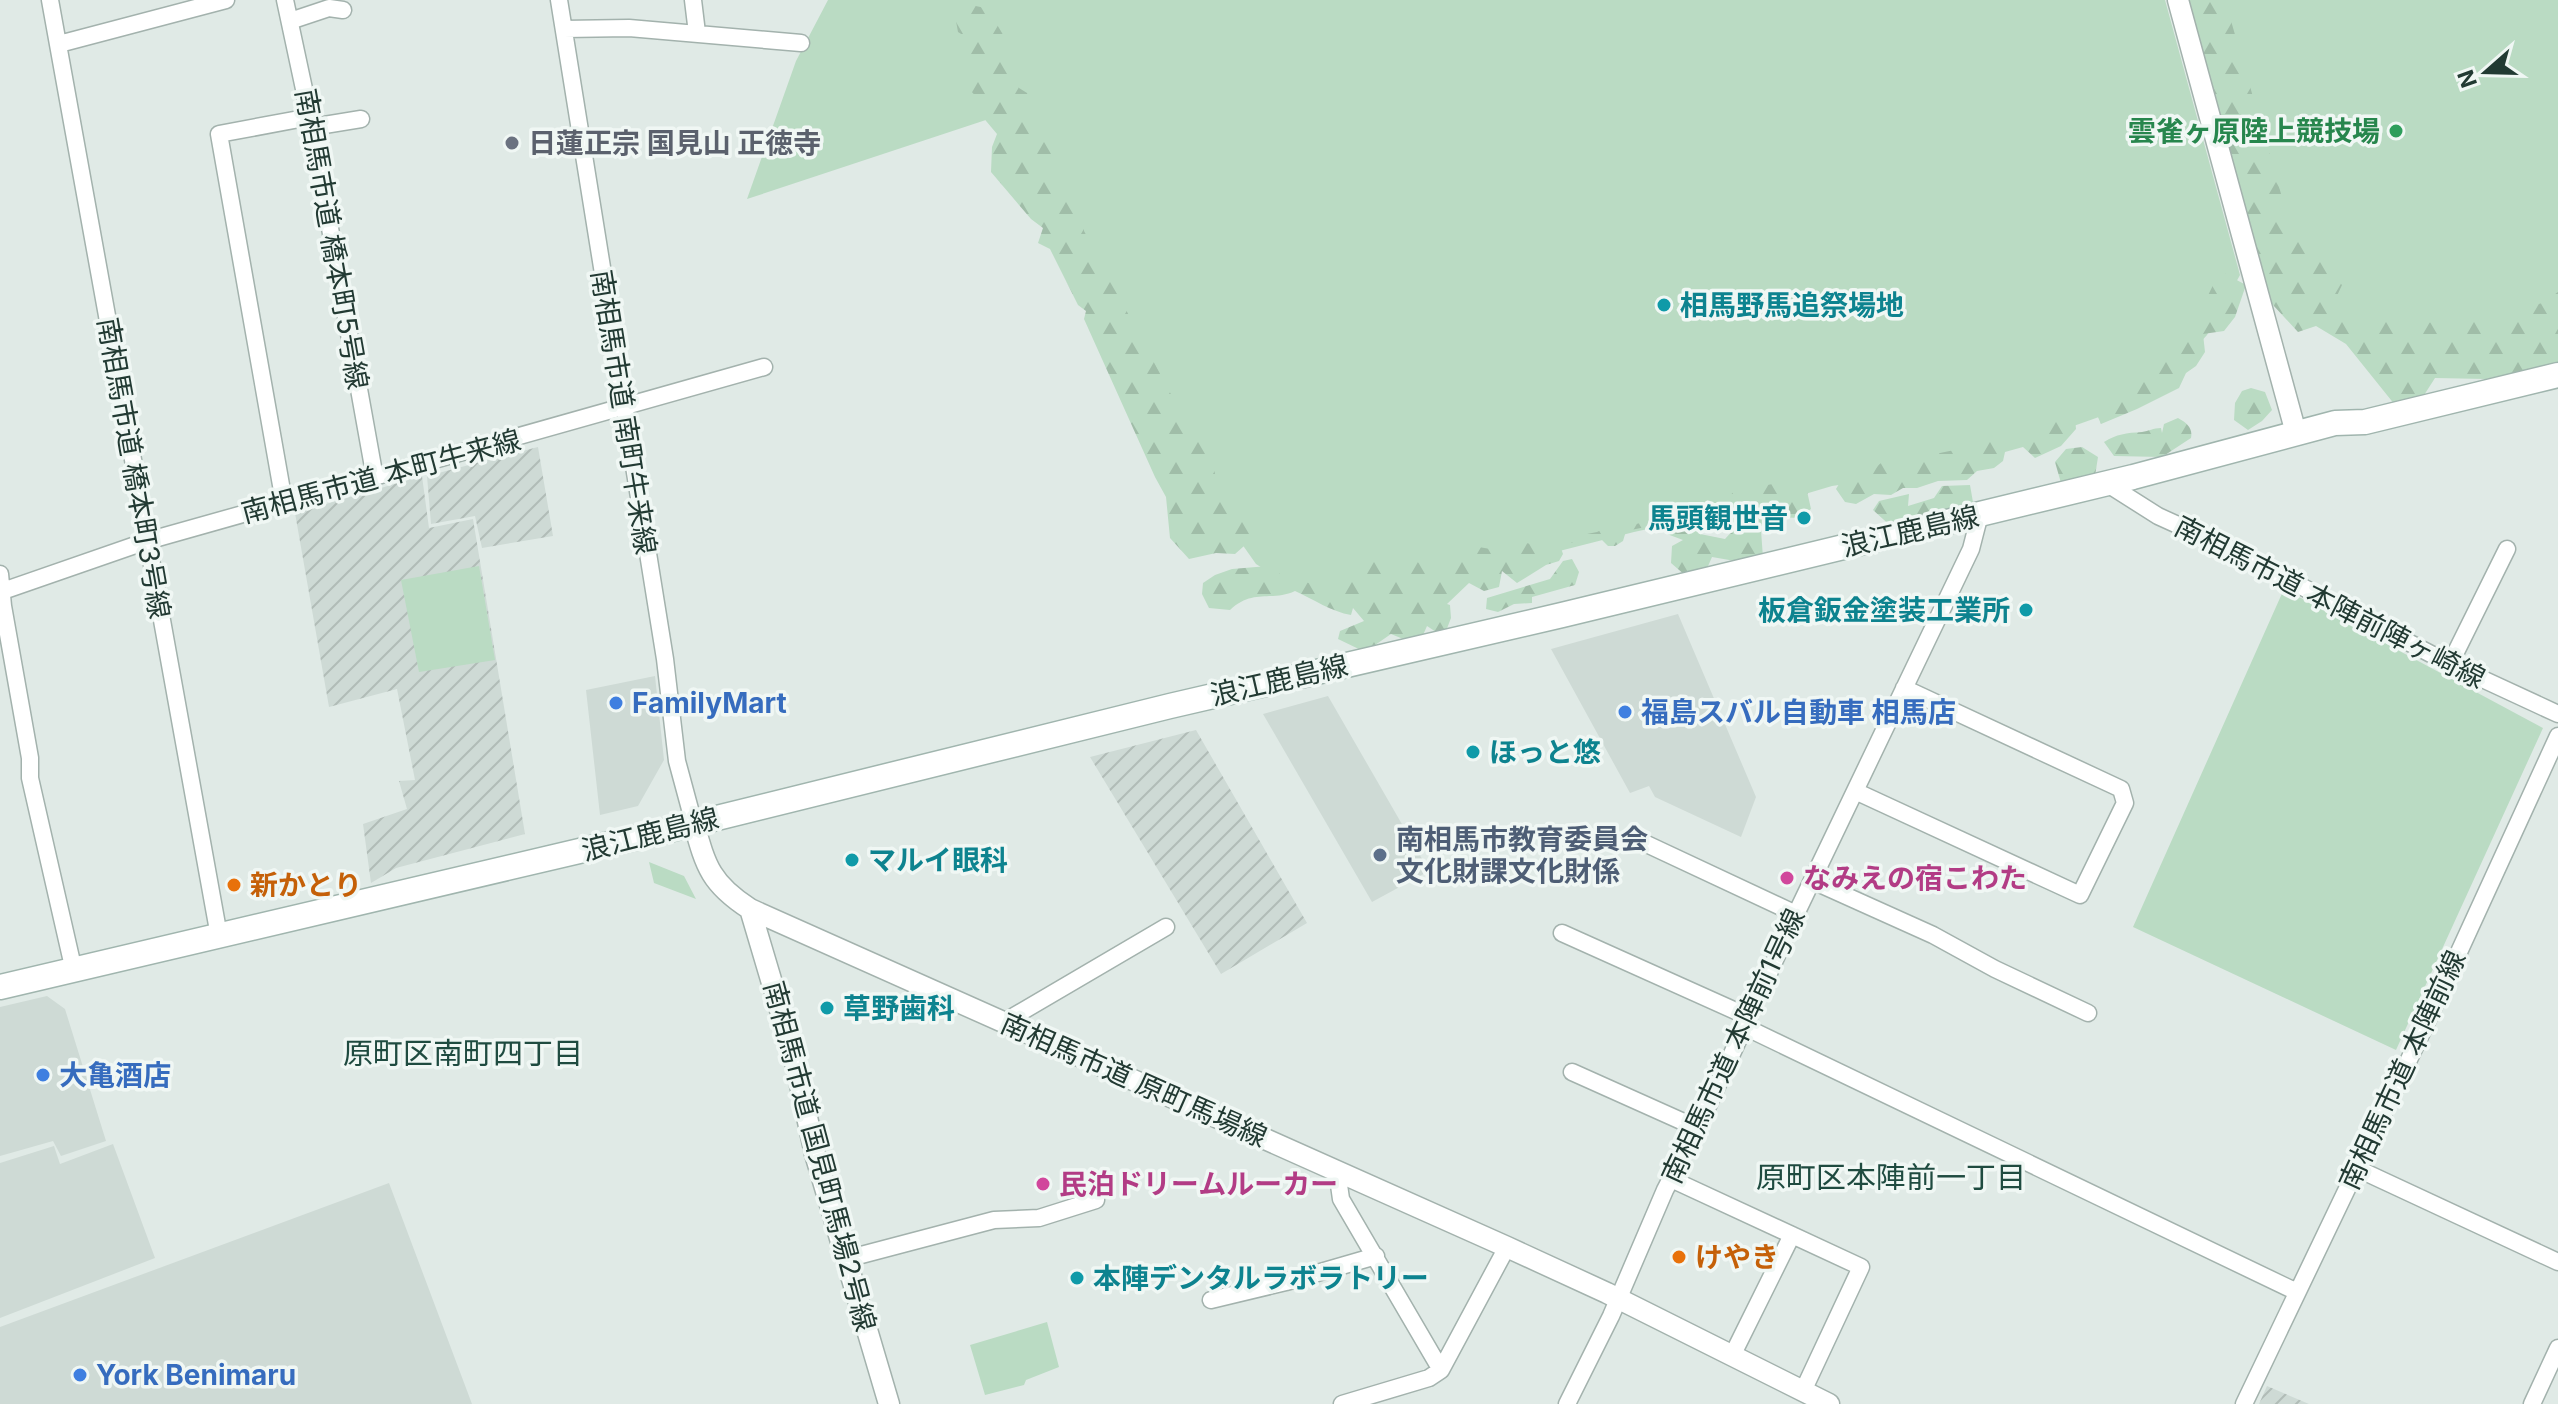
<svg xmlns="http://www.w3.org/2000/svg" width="2558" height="1404" viewBox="0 0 2558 1404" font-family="Inter,'Noto Sans JP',sans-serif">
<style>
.built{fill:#cedad5}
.industrial{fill:url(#industrial-furrows)}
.grass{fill:#badbc3}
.forest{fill:url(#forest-firs);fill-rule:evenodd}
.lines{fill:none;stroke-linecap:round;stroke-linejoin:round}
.minor-casing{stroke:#a3b2ad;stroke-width:19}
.tertiary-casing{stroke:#a3b2ad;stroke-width:23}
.secondary-casing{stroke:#a0b5ae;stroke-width:27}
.minor{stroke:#fff;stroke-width:16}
.tertiary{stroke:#fff;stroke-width:20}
.secondary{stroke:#fff;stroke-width:24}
.leisure-dot{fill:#2e9e5b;stroke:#f0f7f4;stroke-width:3}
.worship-dot{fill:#6b7280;stroke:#f0f7f4;stroke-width:3}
.culture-dot{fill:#0f9aa8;stroke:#f0f7f4;stroke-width:3}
.shop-dot{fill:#3f7fe0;stroke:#f0f7f4;stroke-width:3}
.service-dot{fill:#5c6f8a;stroke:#f0f7f4;stroke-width:3}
.hotel-dot{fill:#d1479c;stroke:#f0f7f4;stroke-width:3}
.food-dot{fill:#e8710a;stroke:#f0f7f4;stroke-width:3}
.labels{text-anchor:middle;stroke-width:7;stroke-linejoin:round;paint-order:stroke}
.leisure-label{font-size:28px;font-weight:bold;fill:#27864d;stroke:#f0f7f4;text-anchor:end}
.worship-label{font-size:28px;font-weight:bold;fill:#5b616d;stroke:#f0f7f4;text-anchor:start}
.street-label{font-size:28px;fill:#223a33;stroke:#f0f7f4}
.culture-label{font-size:28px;font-weight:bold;fill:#0d838f;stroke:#f0f7f4;text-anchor:start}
.shop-label{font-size:28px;font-weight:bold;fill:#366cbe;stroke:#f0f7f4;text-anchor:start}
.service-label{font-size:28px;font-weight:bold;fill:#4e5e75;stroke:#f0f7f4;text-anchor:start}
.hotel-label{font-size:28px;font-weight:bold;fill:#b23c85;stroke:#f0f7f4;text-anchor:start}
.food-label{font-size:28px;font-weight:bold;fill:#c56008;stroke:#f0f7f4;text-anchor:start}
.neighbourhood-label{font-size:30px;fill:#1f4b40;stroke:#f0f7f4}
</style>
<defs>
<pattern id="industrial-furrows" width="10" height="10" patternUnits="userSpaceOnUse" patternTransform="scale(2)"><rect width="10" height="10" fill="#cedad5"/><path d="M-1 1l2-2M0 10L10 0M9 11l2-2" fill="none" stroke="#b1bcb7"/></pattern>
<pattern id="forest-firs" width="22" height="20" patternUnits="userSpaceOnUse" patternTransform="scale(2)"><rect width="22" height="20" fill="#badbc3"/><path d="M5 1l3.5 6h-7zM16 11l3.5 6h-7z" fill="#a0bda8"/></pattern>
</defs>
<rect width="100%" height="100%" fill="#e0eae6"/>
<path class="built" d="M1678 614 1756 797 1741 837 1655 797 1649 786 1630 793 1551 649Z
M655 676 664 760 638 806 600 815 586 690Z
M1328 696 1429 871 1372 902 1263 714Z
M47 996 65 1009 106 1141 61 1156 53 1141 0 1156V1007Z
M113 1144 155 1258 0 1318V1163L54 1146 60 1164Z
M389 1183 472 1404H0V1327Z"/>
<path class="industrial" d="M538 447 553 536 482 548 475 516 431 524 427 476Z
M422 476 429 528 473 519 525 834 396 868 371 883 363 824 407 809 399 781 415 780 397 689 329 707 295 513Z
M1196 730 1307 923 1221 974 1090 757Z
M2267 1386 2309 1404H2259Z"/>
<path class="grass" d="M828 0H2165L2240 275 2207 335 2174 371 2113 412 2023 444 1908 475 1832 486 1795 497 1634 532 1528 559 1332 599 1290 586 1256 564 1192 473 1004 114 747 199 796 61Z
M2196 0H2558V341L2392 348 2271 263Z
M479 566 495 660 419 672 401 580Z
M2284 589 2543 728 2396 1050 2133 927Z
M649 862 684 876 696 899 654 883Z
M1047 1322 1059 1367 1026 1380 1024 1385 985 1395 970 1345Z"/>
<path class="forest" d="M2172 0H2225L2288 218 2313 254 2342 285 2335 300 2354 314 2402 321 2442 323 2499 316 2542 303 2558 292V363L2486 379 2435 378 2419 403 2395 405 2346 344 2316 326 2298 332 2249 279Z
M971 5 985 8C1004 32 1017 57 1019 88L1027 93 1039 136 1049 143 1056 175 1070 203 1075 204 1083 216 1084 231 1182 415 1206 433 1215 474 1226 483 1252 539 1235 554 1216 553 1189 559 1170 538 1166 497 1155 477 1084 319 1086 311 1078 305 1050 249 1038 243 1043 228 1031 219 991 172 992 147 997 134 976 109 979 100 971 91C976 68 956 68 966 37L958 32 956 21Z
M2220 271 2246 285 2235 317 2224 331 2203 334 2205 352 2196 366 2186 373 2179 388 2137 409 2101 424 2090 399 2121 391 2153 362 2169 354 2174 344 2191 330Z
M2251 388 2265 392 2272 410 2262 421 2248 430 2234 420 2235 403 2242 391Z
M2061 412 2075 418 2076 429 2061 446 2035 458 2023 447 2005 452 2003 461 1994 468 1977 471 1967 480 1938 481 1917 488H1903L1891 495 1874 494 1856 504 1845 502 1836 489C1849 468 1848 463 1874 470 1887 455 1893 456 1911 461L1918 449 1940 453 1964 448 1976 453 1981 440C1995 438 2006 441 2020 438L2025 429 2035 420 2046 422 2053 413Z
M2178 418C2187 423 2193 428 2191 438L2162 457 2114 456 2104 442C2117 434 2126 433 2142 432 2149 431 2153 428 2161 428L2162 433 2164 424Z
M2082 447 2098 457 2095 476 2061 483 2055 462 2066 449Z
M1791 477 1805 482 1811 509 1797 518 1781 517 1772 507 1774 521 1759 527H1744L1761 530 1763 558 1735 561 1712 557 1705 573 1686 576 1671 563 1672 546 1683 540 1667 534 1665 523 1626 531 1623 541 1615 546H1608L1600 538 1560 545 1563 554 1559 561 1546 565 1517 583 1502 571 1499 587 1484 591 1469 583 1447 604 1450 605 1451 618 1446 631 1439 634 1427 626 1420 642 1408 641 1391 634 1365 652 1338 639 1340 631 1364 621 1353 608 1351 615C1332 612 1313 599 1295 591 1272 602 1253 588 1230 610L1209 608 1202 594 1203 583 1215 575 1232 569 1268 566 1280 574 1325 588 1349 576 1360 565 1372 560 1399 565 1416 561 1428 568 1437 556 1462 557 1473 546 1496 550 1509 539 1531 544 1542 540H1557L1597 532 1619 521 1625 527 1666 516 1673 505 1685 500 1703 509 1726 502 1733 492 1745 483C1761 489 1777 484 1791 477ZM1724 510 1727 517 1739 528 1736 527 1725 539 1700 534 1704 514Z
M1970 485 1974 508 1894 529 1873 510 1879 501 1909 494 1908 506 1934 498 1942 486Z
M1572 559 1579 572 1575 585 1532 597V603L1514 604 1498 612 1486 609 1487 598 1550 579 1563 561Z"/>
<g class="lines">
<defs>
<path id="minor" d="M50 0 219 936
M285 0 310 117 375 478
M559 0 665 659 677 761 694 824
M693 0 697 33
M290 21 329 8 343 10
M564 29 629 28 801 43
M59 44 226 0
M312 127 361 119
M2106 483 2158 516 2224 546 2450 664 2558 714
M284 502 219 134 310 117
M0 574 3 606 30 758V778L74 971
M0 592 147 541 764 367
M2450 664 2507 549
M1855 791 2080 895 2125 803 2121 789 1904 688
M1638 840 1796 914
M1813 881 1933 935 1995 969 2088 1013
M1562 933 1749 1017
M1004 1022 1166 927
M1745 1027 2297 1292
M1572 1072 1697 1128
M2356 1168 2558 1262
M1337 1171 1341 1199 1441 1370
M1671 1179 1861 1267 1803 1391
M846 1259 994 1220 1039 1218 1096 1200
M1211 1300 1286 1282 1376 1256
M1732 1356 1792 1235
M1342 1404 1429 1378 1441 1370 1507 1247
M1567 1404 1611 1316 1665 1190 1703 1117 1796 914 1971 549 1980 514
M2244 1404 2426 1024 2558 736
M2532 1404 2558 1348"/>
<path id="tertiary" d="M2178 0 2296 433
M694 824C706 867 711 884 750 909L1507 1247 1607 1293 1829 1404
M750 909 794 1057 815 1154 889 1404"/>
<path id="secondary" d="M0 987 656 833 1170 706 1562 615 2133 477 2335 423 2365 422 2558 375"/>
</defs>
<use href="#minor" class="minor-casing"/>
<use href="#tertiary" class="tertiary-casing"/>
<use href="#secondary" class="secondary-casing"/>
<use href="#minor" class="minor"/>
<use href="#tertiary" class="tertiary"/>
<use href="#secondary" class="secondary"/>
</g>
<circle class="leisure-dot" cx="2396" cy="131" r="8"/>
<circle class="worship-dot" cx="512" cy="143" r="8"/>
<g class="culture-dot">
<circle cx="1664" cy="305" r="8"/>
<circle cx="1804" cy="518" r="8"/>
<circle cx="2026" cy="610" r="8"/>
<circle cx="1473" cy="752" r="8"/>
<circle cx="852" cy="860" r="8"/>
<circle cx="827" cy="1008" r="8"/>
<circle cx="1077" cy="1278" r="8"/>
</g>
<g class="shop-dot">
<circle cx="616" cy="703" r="8"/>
<circle cx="1625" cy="712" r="8"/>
<circle cx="43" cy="1075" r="8"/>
<circle cx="80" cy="1375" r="8"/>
</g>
<circle class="service-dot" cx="1380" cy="855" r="8"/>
<g class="hotel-dot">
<circle cx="1787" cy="878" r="8"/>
<circle cx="1043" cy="1184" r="8"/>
</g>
<g class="food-dot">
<circle cx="234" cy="885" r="8"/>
<circle cx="1679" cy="1257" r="8"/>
</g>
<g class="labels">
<g class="leisure-label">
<text x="2380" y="141">雲雀ヶ原陸上競技場</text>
</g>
<g class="worship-label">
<text x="528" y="153">日蓮正宗 国見山 正徳寺</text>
</g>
<g class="street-label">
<text transform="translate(332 239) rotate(80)" y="10">南相馬市道 橋本町5号線</text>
<text transform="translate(624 412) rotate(81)" y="10">南相馬市道 南町牛来線</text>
<text transform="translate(134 468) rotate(80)" y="10">南相馬市道 橋本町3号線</text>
<text transform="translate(381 476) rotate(-15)" y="10">南相馬市道 本町牛来線</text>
<text transform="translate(1910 531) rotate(-13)" y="10">浪江鹿島線</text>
<text transform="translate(2330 602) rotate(27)" y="10">南相馬市道 本陣前陣ヶ崎線</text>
<text transform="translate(1279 680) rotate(-13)" y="10">浪江鹿島線</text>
<text transform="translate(650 834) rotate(-14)" y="10">浪江鹿島線</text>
<text transform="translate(1733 1046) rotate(-65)" y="10">南相馬市道 本陣前1号線</text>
<text transform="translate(2402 1070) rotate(-65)" y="10">南相馬市道 本陣前線</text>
<text transform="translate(1134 1080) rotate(24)" y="10">南相馬市道 原町馬場線</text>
<text transform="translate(820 1156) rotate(75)" y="10">南相馬市道 国見町馬場2号線</text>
</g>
<g class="culture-label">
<text x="1680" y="315">相馬野馬追祭場地</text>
<text x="1788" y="528" text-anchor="end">馬頭観世音</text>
<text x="2010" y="620" text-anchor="end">板倉鈑金塗装工業所</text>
<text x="1489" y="762">ほっと悠</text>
<text x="868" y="870">マルイ眼科</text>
<text x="843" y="1018">草野歯科</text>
<text x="1093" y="1288">本陣デンタルラボラトリー</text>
</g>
<g class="shop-label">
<text x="632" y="713">FamilyMart</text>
<text x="1641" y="722">福島スバル自動車 相馬店</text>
<text x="59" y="1085">大亀酒店</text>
<text x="96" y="1385">York Benimaru</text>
</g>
<g class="service-label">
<text x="1396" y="849">南相馬市教育委員会<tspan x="1396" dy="32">文化財課文化財係</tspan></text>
</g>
<g class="hotel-label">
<text x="1803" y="888">なみえの宿こわた</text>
<text x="1059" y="1194">民泊ドリームルーカー</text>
</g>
<g class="food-label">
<text x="250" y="895">新かとり</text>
<text x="1695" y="1267">けやき</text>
</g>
<g class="neighbourhood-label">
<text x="463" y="1064">原町区南町四丁目</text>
<text x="1891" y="1188">原町区本陣前一丁目</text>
</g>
</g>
<g transform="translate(2486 72) rotate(250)" stroke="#f0f7f4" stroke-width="6" paint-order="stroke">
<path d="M0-6L14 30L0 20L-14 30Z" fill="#223a33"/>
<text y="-12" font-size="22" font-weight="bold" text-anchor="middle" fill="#223a33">N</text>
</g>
</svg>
